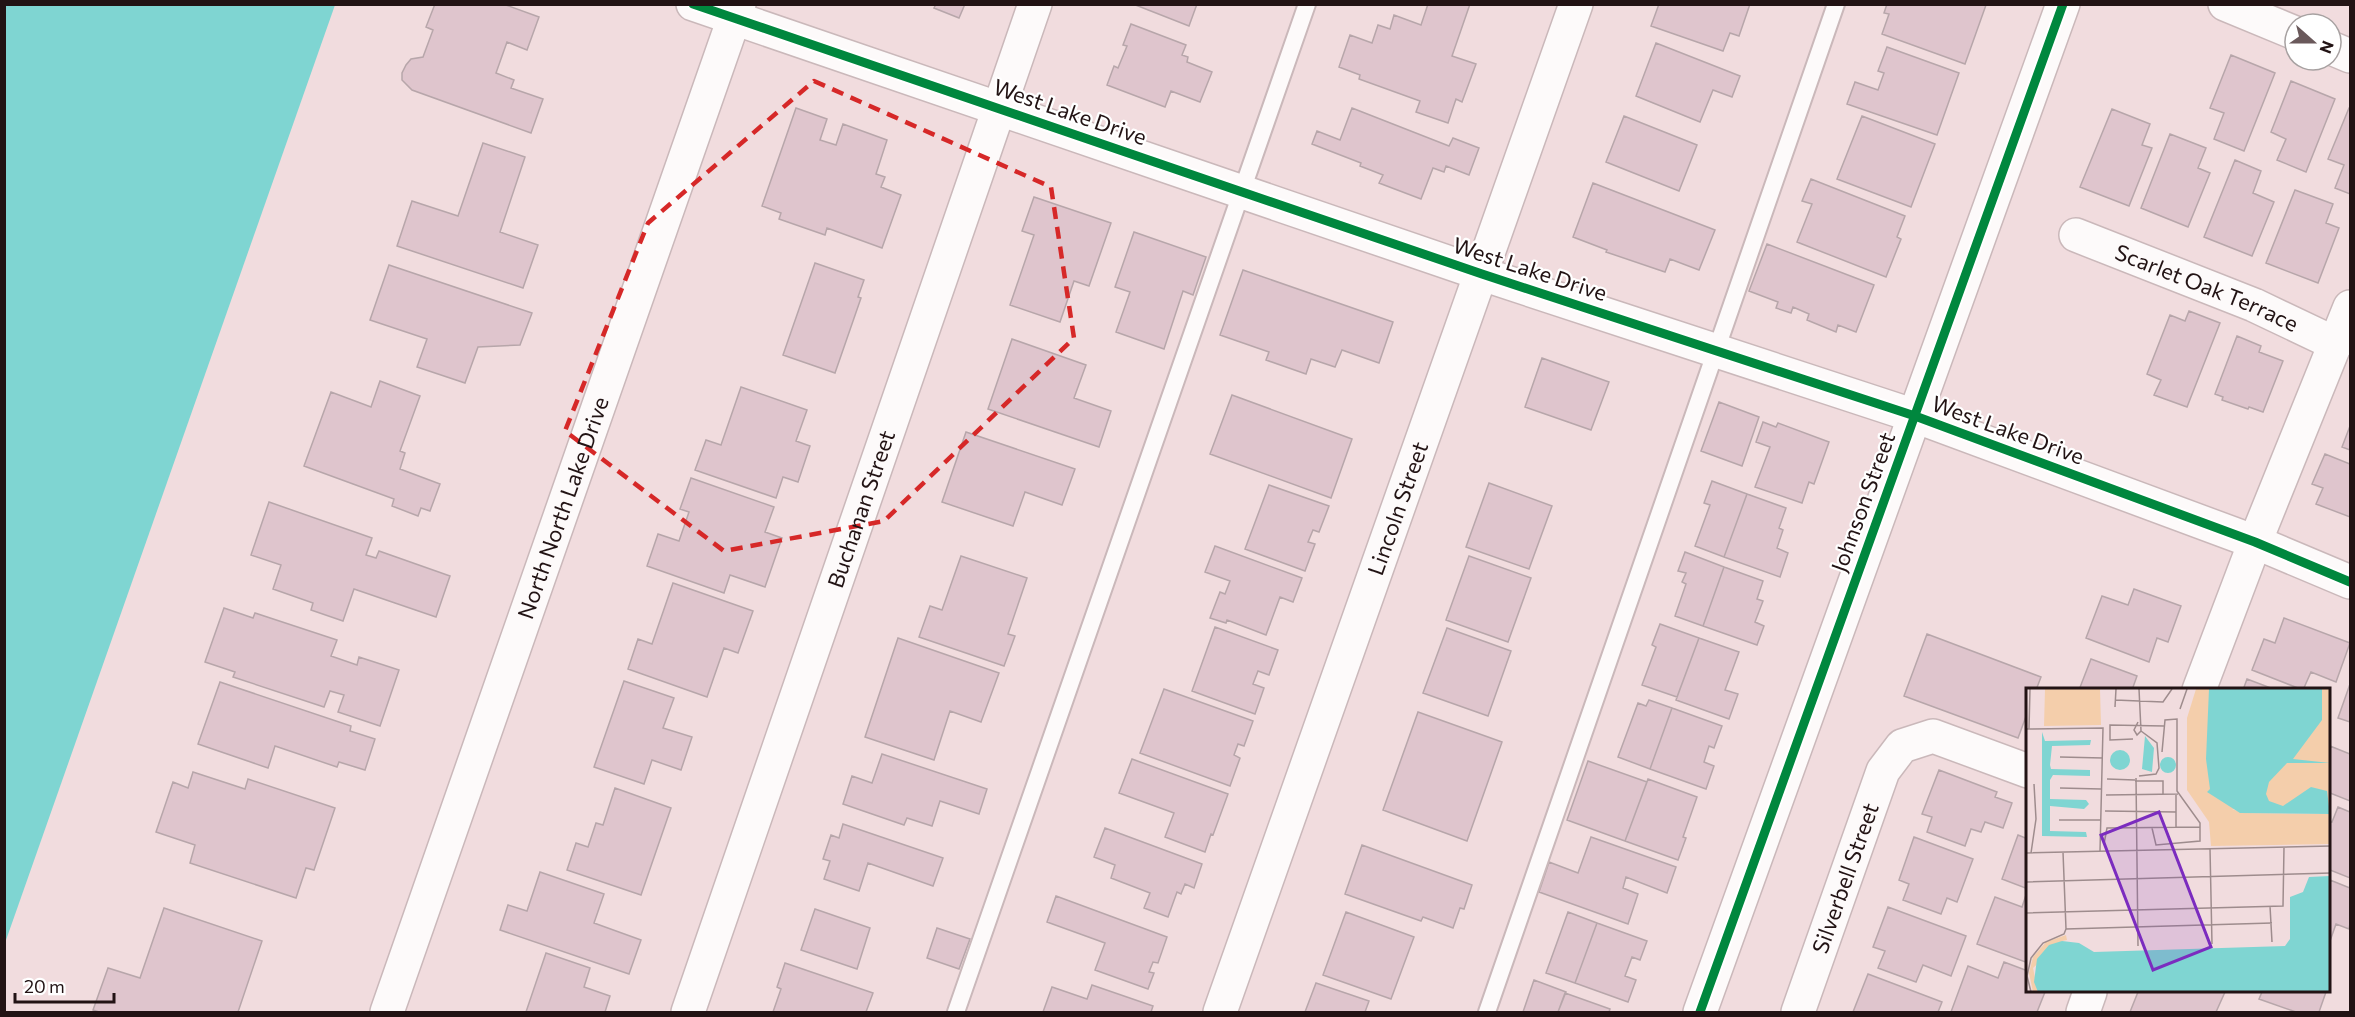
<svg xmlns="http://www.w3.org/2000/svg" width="2355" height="1017" viewBox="0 0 2355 1017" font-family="Commissioner,sans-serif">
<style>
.water{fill:#7fd5d2}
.building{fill:#dfc5cd;stroke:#b7a6aa;stroke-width:1.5}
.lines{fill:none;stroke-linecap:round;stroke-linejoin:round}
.lane-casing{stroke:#cab8ba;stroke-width:20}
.street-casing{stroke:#cab8ba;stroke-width:36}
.lane{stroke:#fdfafa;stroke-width:16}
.street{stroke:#fdfafa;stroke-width:33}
.cycleway-casing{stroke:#fff;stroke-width:13}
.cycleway{stroke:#00873e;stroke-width:9}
.marked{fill:none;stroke:#d62828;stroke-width:4.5;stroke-dasharray:12 8;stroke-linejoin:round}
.labels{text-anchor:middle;stroke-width:4.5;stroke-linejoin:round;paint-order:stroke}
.street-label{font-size:22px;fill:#221314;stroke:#fff}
.inset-road{fill:none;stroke:#9e8c8d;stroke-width:1.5}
.view{fill:#7b2cbf;fill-opacity:0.15;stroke:#7b2cbf;stroke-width:3}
.inset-edge{fill:none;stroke:#221314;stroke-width:3}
</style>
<rect width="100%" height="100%" fill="#f1dcde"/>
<path class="water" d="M5 4 335 5 5 943 4 5Z"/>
<path class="building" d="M435 4H503L539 17 527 50 507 42 496 73 514 80 511 88 543 99 531 133 412 90 402 80V73L406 65 411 59 423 57 433 30 426 27Z
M936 4H965L959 18 934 8Z
M1133 4H1197L1189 26Z
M1428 4H1470L1452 56 1476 64 1462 102 1456 99 1448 123 1416 112 1420 101 1359 79 1360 75 1339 67 1350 35 1372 43 1378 25 1390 29 1394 15 1421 25Z
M1659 4H1750L1739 36 1730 33 1723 51 1651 26Z
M1887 4H1985L1986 5 1965 64 1882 34 1889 14 1884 13Z
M1131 24 1186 45 1182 55 1188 57 1187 62 1212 72 1200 102 1171 91 1165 107 1107 85 1114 66 1118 68 1127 46 1123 45Z
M1656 43 1740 76 1732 97 1713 90 1700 122 1636 96Z
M1887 47 1959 73 1937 135 1847 104 1855 82 1878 90 1884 73 1878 71Z
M2231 55 2275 73 2244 151 2214 139 2224 113 2210 108Z
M2291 81 2335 99 2306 172 2277 160 2286 139 2271 132Z
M796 108 827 119 820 140 836 145 843 124 887 140 876 174 885 177 881 187 901 195 882 248 827 228 825 235 779 219 781 213 762 206Z
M1352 108 1449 146 1453 138 1479 148 1469 175 1446 166 1444 172 1433 168 1421 199 1379 183 1383 175 1360 166 1361 163 1312 144 1317 131 1340 140Z
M2349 108H2350V194L2335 188 2344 165 2328 159Z
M2112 109 2150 124 2142 145 2152 148 2129 206 2080 187Z
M1624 116 1697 145 1679 191 1606 162Z
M1862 116 1935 144 1911 207 1837 179Z
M2170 134 2206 148 2198 168 2210 173 2188 227 2141 208Z
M483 143 525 157 500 232 538 245 523 288 397 246 412 201 458 216Z
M2235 160 2261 171 2253 193 2274 202 2252 256 2204 237Z
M1811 179 1905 216 1897 237 1901 239 1886 277 1797 242 1812 204 1802 201Z
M1593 183 1715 230 1699 270 1670 259 1665 272 1606 252 1607 250 1573 237Z
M2295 190 2333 204 2326 223 2339 228 2318 283 2266 263Z
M1034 197 1111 223 1089 286 1074 281 1060 322 1010 305 1034 235 1022 231Z
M1134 232 1206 257 1193 295 1183 291 1164 349 1116 332 1130 292 1115 287Z
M1767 244 1874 285 1856 332 1838 325 1836 332 1807 320 1809 314 1793 307 1791 313 1776 308 1778 302 1749 291Z
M815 263 864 280 858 297 861 298 835 373 783 355Z
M389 265 532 313 520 345 478 347 465 383 417 367 427 339 370 320Z
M1243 270 1393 322 1379 363 1342 350 1335 367 1311 359 1306 374 1266 360 1269 352 1220 335Z
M2189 311 2220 323 2187 407 2154 395 2161 380 2147 374 2170 315 2185 321Z
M2237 336 2261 346 2259 352 2283 361 2263 412 2249 407 2248 409 2222 400 2223 397 2215 394Z
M1012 339 1086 365 1074 398 1111 411 1099 447 988 409Z
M1542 358 1609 382 1591 430 1525 407Z
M380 381 420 396 400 451 405 453 400 469 440 484 430 511 421 508 418 516 392 506 394 499 304 466 331 392 371 407Z
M741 387 807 410 796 441 810 446 798 482 783 477 776 498 695 470 706 440 721 445Z
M1232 395 1352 439 1331 498 1210 454Z
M1719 402 1759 417 1742 466 1701 451Z
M1763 422 1776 427 1778 423 1829 442 1814 484 1809 482 1802 503 1755 487 1770 447 1756 442Z
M2350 426V450L2342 447Z
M966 432 1075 469 1062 505 1025 492 1013 526 942 502Z
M2325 454 2350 464V517L2316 504 2323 488 2312 484Z
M691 478 774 507 765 532 782 538 765 587 730 575 724 593 647 566 658 534 679 541 689 512 680 509Z
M1712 481 1747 494 1724 557 1695 546 1710 505 1704 503Z
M1489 483 1552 506 1529 569 1466 547Z
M1269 485 1329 506 1319 532 1313 530 1308 542 1315 544 1305 571 1245 549Z
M1747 494 1786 508 1779 528 1783 530 1777 548 1788 553 1780 577 1724 557Z
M269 502 372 538 366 555 376 558 379 551 450 576 436 617 354 589 343 621 311 610 313 603 273 589 281 565 251 555Z
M1215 546 1302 578 1293 602 1280 597 1266 635 1227 620 1226 623 1210 618 1220 592 1225 594 1230 581 1205 572Z
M1685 552 1724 567 1703 626 1675 616 1686 584 1682 582 1686 573 1678 571Z
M961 556 1027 578 1008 634 1015 636 1004 666 919 637 930 606 942 610Z
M1469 556 1531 578 1508 642 1446 620Z
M1724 567 1763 581 1757 599 1763 601 1755 622 1764 626 1757 645 1703 626Z
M673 583 753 611 738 653 724 648 707 697 628 669 638 639 652 644Z
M2134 589 2181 606 2168 642 2157 638 2149 662 2086 638 2102 596 2128 605Z
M224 608 253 618 255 613 337 640 331 656 357 665 359 657 399 670 380 726 338 712 344 695 330 691 324 707 233 677 235 672 205 662Z
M2284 618 2350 643 2336 682 2311 672 2303 690 2252 670 2264 639 2275 643Z
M1660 624 1699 638 1677 697 1642 685 1656 647 1652 645Z
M1215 627 1278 650 1269 675 1258 671 1253 684 1264 688 1255 714 1192 691Z
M1447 628 1511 651 1488 716 1423 693Z
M1927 634 2041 677 2036 690H2028V711L2018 738 1904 696Z
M898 638 999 673 981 722 950 711 934 760 865 737Z
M1699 638 1739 652 1725 690 1738 694 1729 719 1676 700Z
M2091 659 2137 676 2132 690H2079Z
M2247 679 2276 690H2243Z
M624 681 674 698 663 728 692 737 681 770 652 760 644 784 594 767Z
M220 682 351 726 350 731 375 739 365 770 339 762 337 767 275 746 268 768 198 744Z
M2350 684V722L2338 718Z
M1164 689 1253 721 1244 746 1238 744 1234 755 1240 758 1230 786 1140 753Z
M1649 700 1672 708 1650 769 1618 757 1638 703 1646 706Z
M1672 708 1722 726 1714 748 1709 746 1704 762 1714 766 1706 789 1650 769Z
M1418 712 1502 742 1467 841 1383 810Z
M2330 746 2350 754V801L2330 793Z
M882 754 987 789 979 814 940 801 932 826 907 818 904 825 843 804 852 776 872 783Z
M1132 759 1228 794 1213 835 1211 834 1205 852 1165 837 1174 813 1119 793Z
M1588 761 1647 782 1625 841 1567 820Z
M1939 770 1997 792 1995 797 2012 803 2003 828 1985 822 1981 832 1971 829 1965 846 1927 832 1932 817 1922 814Z
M193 772 245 789 248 779 335 808 314 870 306 868 296 898 190 863 195 845 156 832 173 782 188 788Z
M1648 779 1697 797 1683 837 1686 838 1678 860 1625 841Z
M615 788 671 808 641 895 567 870 576 843 588 847 596 823 603 825Z
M2338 807 2350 812V878L2330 870V821L2332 822Z
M843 824 943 858 933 886 868 863 859 891 824 879 830 861 823 859 831 835 839 838Z
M1105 828 1202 864 1194 888 1185 884 1181 894 1177 892 1168 917 1144 908 1150 893 1111 878 1115 865 1094 857Z
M2018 835 2028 839V889L2002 879Z
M1591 837 1676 867 1667 893 1626 877 1623 888 1638 894 1628 924 1539 892 1549 862 1578 873Z
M1914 837 1973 859 1957 902 1947 898 1941 914 1903 900 1909 884 1899 880Z
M1362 845 1472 885 1464 909 1460 908 1453 928 1423 917 1421 921 1345 894Z
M540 872 604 894 594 923 641 940 629 974 500 930 508 905 527 911Z
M2330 880 2350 888V923L2349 929 2336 924 2330 941Z
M2026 895 2028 963 1977 944 1995 897 2022 907Z
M1056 896 1167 937 1158 963 1153 962 1149 972 1154 973 1148 989 1095 970 1105 943 1047 922Z
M1888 907 1966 936 1951 976 1923 965 1916 982 1878 968 1885 951 1873 947Z
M164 908 262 941 238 1012H99L93 1010 108 968 140 978Z
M815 909 870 928 857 969 801 950Z
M1346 912 1414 937 1391 999 1323 975Z
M1568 912 1597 923 1575 983 1546 973Z
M1597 923 1647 941 1640 960 1632 957 1625 976 1636 980 1628 1002 1575 983Z
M937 928 970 939 959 969 927 958Z
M546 953 590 968 584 987 610 996 605 1012H526Z
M2004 962 2028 971V992H2045L2037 1012H1951L1968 966 1998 978Z
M785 963 873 993 866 1012H773L781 989 777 987Z
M1868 974 1942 1002 1938 1012H1853Z
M1534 980 1566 992 1558 1012H1523Z
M1316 983 1369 1001 1365 1012H1305Z
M1092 985 1153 1006 1151 1012H1043L1052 987 1087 999Z
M2138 992H2225L2216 1012H2130Z
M2262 992H2326L2319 1012H2296L2259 999Z
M1565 993 1610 1009 1609 1012H1558Z"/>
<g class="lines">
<defs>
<path id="lane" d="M956 1012 1307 4
M1487 1012 1836 4"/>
<g id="street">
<path d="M693 4 1482 274 1915 416 2255 542 2350 582"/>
<path d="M2225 4 2295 33"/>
<path d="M2331 48 2350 56"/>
<path id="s1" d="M2076 235 2254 305 2336 344"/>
<path d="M2199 690 2255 542 2350 307"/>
<path id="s2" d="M387 1012 739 4"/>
<path id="s3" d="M688 1012 1035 4"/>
<path id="s4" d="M1220 1012 1576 4"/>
<path d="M1700 1012 2063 4"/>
<path id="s5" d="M1798 1012 1883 771 1902 746 1933 736 2028 771"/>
<path d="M2083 1012 2090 992"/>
</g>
</defs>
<use href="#lane" class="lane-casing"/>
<use href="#street" class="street-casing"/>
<use href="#lane" class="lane"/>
<use href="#street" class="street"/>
<defs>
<path id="cycleway" d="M693 4 1482 274 1915 416 2255 542 2350 582
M1700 1012 2063 4"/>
</defs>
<use href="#cycleway" class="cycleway-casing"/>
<use href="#cycleway" class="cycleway"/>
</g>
<path class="marked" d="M814 81 1051 187 1074 338 884 521 724 551 565 431 648 223Z"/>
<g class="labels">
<g class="street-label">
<text transform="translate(1070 112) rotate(19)" y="8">West Lake Drive</text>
<text transform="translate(1530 269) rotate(18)" y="8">West Lake Drive</text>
<text dy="8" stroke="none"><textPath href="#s1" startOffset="141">Scarlet Oak Terrace</textPath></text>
<text transform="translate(2008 430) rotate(20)" y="8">West Lake Drive</text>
<text transform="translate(1863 502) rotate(-70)" y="8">Johnson Street</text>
<text dy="8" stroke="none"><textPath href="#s2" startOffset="534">North North Lake Drive</textPath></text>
<text dy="8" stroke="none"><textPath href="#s3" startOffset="532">Buchanan Street</textPath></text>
<text dy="8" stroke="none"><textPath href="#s4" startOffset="534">Lincoln Street</textPath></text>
<text dy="8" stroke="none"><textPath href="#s5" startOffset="142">Silverbell Street</textPath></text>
</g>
</g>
<g transform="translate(2026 688)">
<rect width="304" height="304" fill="#f1dcde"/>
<path d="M19 1H74L75 37 18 38ZM170 1H304V123L206 121 217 125 304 126V156L185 158 183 134 161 102V30ZM40 247 41 252 36 253 7 280 12 304H7L3 285 7 269 20 254Z" fill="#f4ceab"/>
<path d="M183 1H296V32L267 71 304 75H261L243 94 240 106 243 113 257 118 285 99 301 103 304 126 214 125 181 104 184 101 180 71ZM16 44 19 53 65 52 64 57 26 58 24 77 25 81 64 82V88L27 87 24 92V111L60 112 63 116 58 121 24 118V143L60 144 61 149 16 148ZM119 48 128 60 126 84 116 81ZM84 72a10 10 0 1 1 20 0a10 10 0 1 1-20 0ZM134 77a8 8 0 1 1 16 0a8 8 0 1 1-16 0ZM304 188V304H12L8 294 11 271 23 257 36 253 53 255 68 264 259 258 264 251V209L277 204 283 189Z" fill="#7fd5d2"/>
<path class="inset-road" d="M89 12 137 14 146 1M89 19 90 1M154 21 161 1M112 34 108 42 111 47 115 43 113 1M0 41 77 40 74 163M3 41 4 1M107 51 84 52V37L138 38M34 69 77 70M113 88 130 86 133 80 131 55 115 43M110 90 112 258M81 91 109 92M109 93H137V107M34 100 75 101M80 107 152 106M150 107V140M79 123 150 124M33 132H74M126 140 130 157 174 153V135L151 103V31L139 32 136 64M78 156 81 140 174 139M184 161 186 256M37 164 40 241M0 165 305 158M5 165 10 131 8 96M0 194 305 185M244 218 246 254M0 225 257 218 258 159M5 304 1 288 5 270 17 255 38 246 40 241 246 235"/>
<path class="view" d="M133 124 185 259 127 282 75 147Z"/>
<rect width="304" height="304" class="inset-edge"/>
</g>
<rect width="2355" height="1017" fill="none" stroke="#221314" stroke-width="12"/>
<g transform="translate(2313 42) rotate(111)"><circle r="28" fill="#ffffff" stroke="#a7a1a1" stroke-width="1.5"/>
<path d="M0-4.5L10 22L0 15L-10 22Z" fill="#6a595b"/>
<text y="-9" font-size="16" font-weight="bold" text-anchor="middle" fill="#221314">N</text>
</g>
<path d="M15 993v9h99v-9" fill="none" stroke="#221314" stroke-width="3"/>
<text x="24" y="993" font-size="18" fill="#221314" stroke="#ffffff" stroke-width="4.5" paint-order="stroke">20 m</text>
</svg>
